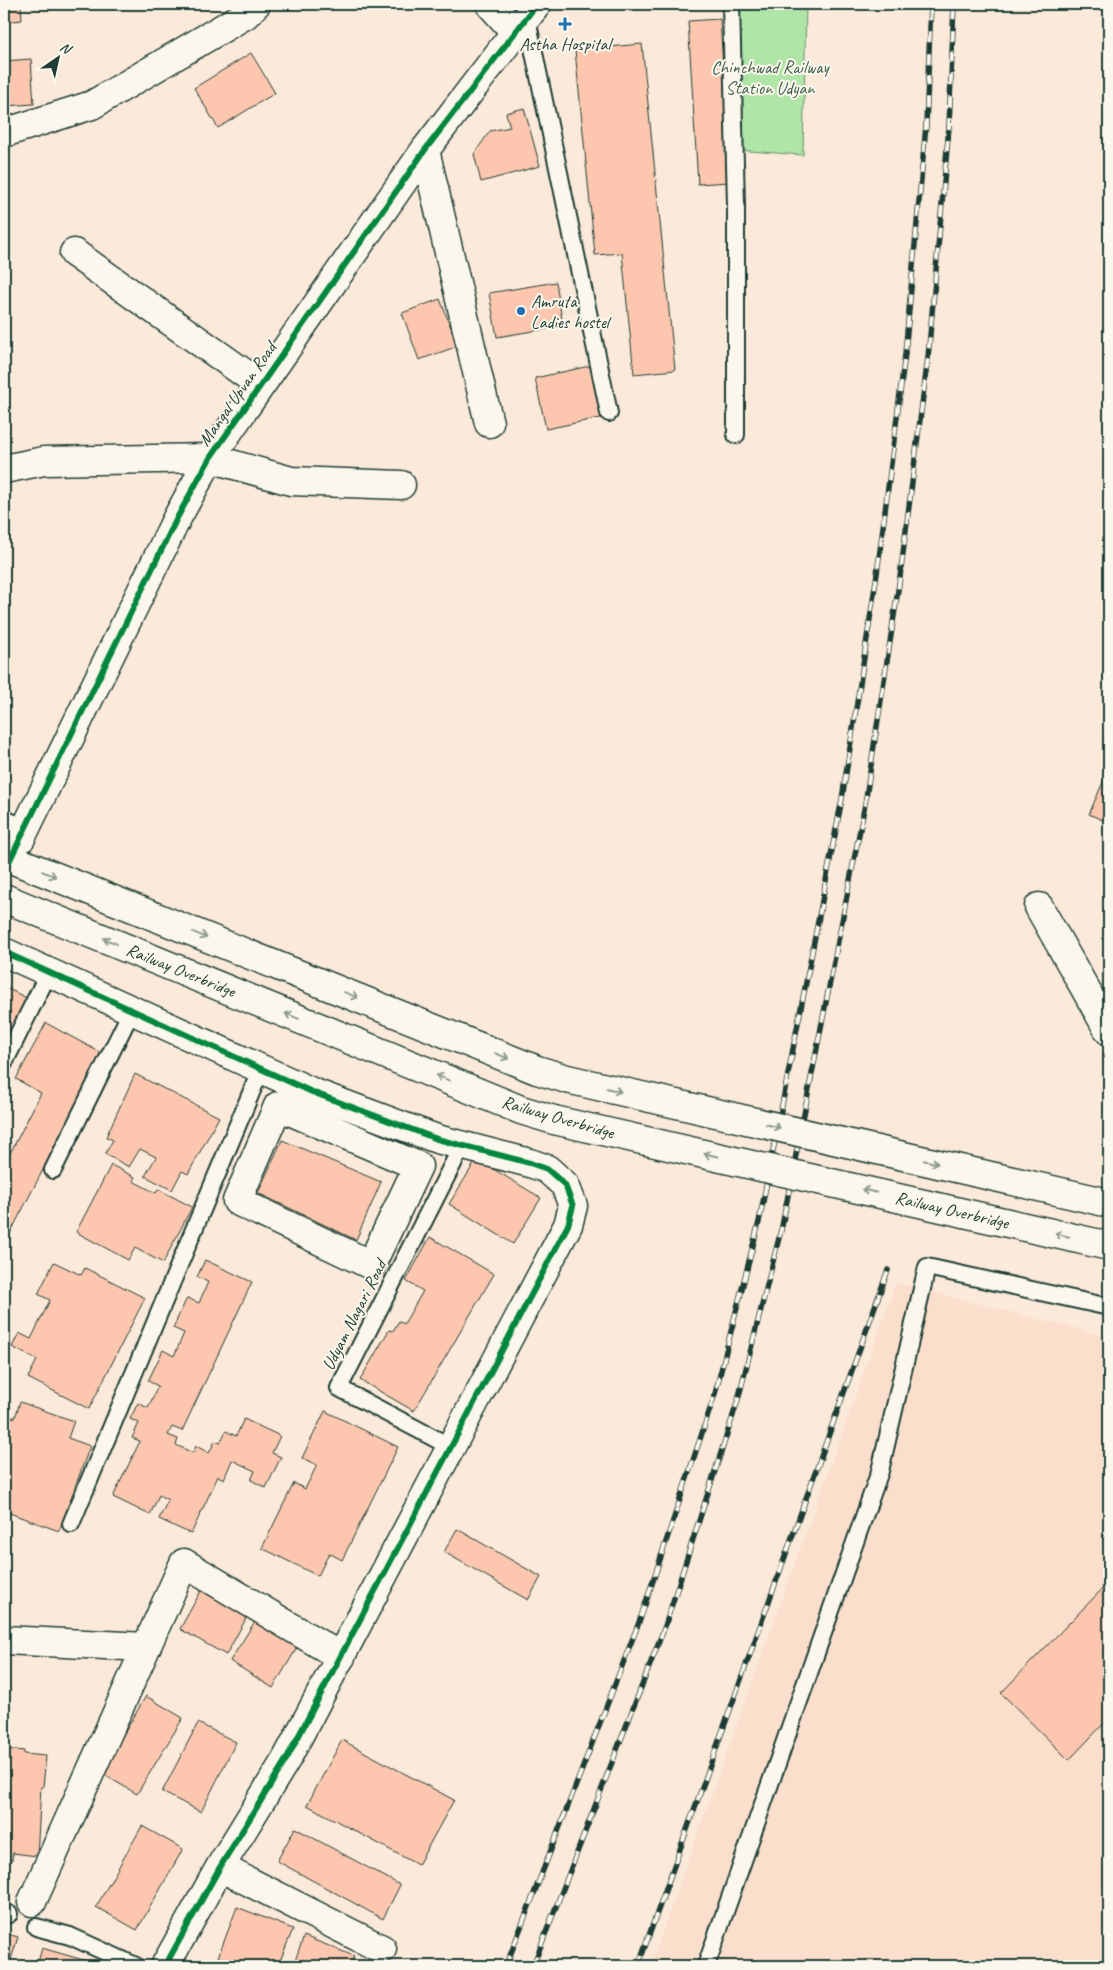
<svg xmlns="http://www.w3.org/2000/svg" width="1113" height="1970" viewBox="0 0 1113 1970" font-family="Caveat,sans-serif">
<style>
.built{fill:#fbdfcc}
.green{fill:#afe5a7;stroke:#67916e}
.building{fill:#fcc7ae;stroke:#1f3d34}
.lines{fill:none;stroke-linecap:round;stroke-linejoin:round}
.service-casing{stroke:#1f3d34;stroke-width:20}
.minor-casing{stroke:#1f3d34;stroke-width:31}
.primary-casing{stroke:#1f3d34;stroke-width:31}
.service{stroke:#fbf7ec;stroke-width:16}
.minor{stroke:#fbf7ec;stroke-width:28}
.primary{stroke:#fbf7ec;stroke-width:28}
.rail-casing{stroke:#1f3d34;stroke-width:5.5}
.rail{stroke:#fbf7ec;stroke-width:4;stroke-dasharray:11;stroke-linecap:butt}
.primary-bridge-casing{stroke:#1f3d34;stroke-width:31;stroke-linecap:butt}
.primary-bridge{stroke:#fbf7ec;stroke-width:28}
.cycleway-casing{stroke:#fbf7ec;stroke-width:9}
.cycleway{stroke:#00873e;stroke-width:6}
.oneway{stroke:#8d9a90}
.poi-dot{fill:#1f6fb2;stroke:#fbf7ec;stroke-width:2}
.labels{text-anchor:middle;stroke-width:4;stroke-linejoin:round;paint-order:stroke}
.poi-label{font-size:18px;fill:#1f3d34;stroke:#fbf7ec}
.park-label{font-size:18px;fill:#3c5f4b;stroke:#fbf7ec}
.street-label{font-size:18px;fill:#1f3d34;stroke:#fbf7ec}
</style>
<rect width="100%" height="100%" fill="#fbe9d9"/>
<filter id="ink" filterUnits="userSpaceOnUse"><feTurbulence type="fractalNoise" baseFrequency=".02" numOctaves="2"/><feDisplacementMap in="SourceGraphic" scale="10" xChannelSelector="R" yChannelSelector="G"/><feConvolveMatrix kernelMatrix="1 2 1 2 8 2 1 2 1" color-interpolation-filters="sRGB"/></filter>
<g filter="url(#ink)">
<path class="built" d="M896 1283 1109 1337V1966H650Z"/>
<path class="green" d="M734 4H806L803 155 735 150Z"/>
<path class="building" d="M21 4 22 20 4 22V5Z
M720 19 730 182 698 184 688 21Z
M642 44 675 370 634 374 622 253 595 255 575 50Z
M251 53 275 93 218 128 194 88Z
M4 58V61L31 59 34 104 4 106Z
M524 108 540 166 481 182 474 154 490 131 510 127 506 113Z
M556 282 563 326 497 337 489 293Z
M440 299 458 346 419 360 402 313Z
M594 365 605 417 546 429 535 378Z
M1104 780 1109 782V823L1089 814Z
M4 987 29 999 4 1050Z
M46 1023 103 1054 4 1245V1165L41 1093 16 1079Z
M135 1074 219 1117 188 1174 182 1171 172 1190 145 1176 156 1157 140 1149 129 1167 105 1154 113 1140 106 1137Z
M282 1140 381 1182 356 1240 258 1193Z
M477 1159 541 1198 513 1244 449 1204Z
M111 1165 135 1177 133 1181 156 1193 158 1189 192 1207 163 1263 135 1248 128 1260 76 1232Z
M430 1237 494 1274 414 1411 360 1380 389 1330 393 1331 399 1321 404 1324 423 1291 406 1281Z
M205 1260 252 1282 182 1431 172 1427 168 1435 178 1439 176 1445 193 1453 196 1446 209 1453 215 1441 220 1443 226 1431 236 1436 244 1419 280 1436 272 1453 281 1457 266 1488 251 1480 255 1471 232 1460 224 1479 218 1476 191 1534 159 1519 168 1500 159 1495 150 1515 113 1497 140 1441 132 1438 139 1423 130 1419 138 1403 148 1408 158 1386 148 1381 163 1350 174 1356 184 1333 173 1328 187 1298 199 1303 208 1282 197 1277Z
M54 1262 81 1275 85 1268 145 1298 89 1409 28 1378 37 1360 12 1347 19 1333 31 1339 50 1300 38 1294Z
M20 1402 74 1421 68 1438 90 1446 59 1531 4 1511V1414L15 1418Z
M325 1411 398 1447 342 1560 329 1553 318 1576 262 1548 294 1483 305 1489 317 1465 302 1458Z
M457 1529 541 1577 528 1600 444 1552Z
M1109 1582V1718L1069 1760 1001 1693Z
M202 1589 248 1615 226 1655 180 1629Z
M259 1615 301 1641 273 1688 230 1661Z
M146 1696 183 1718 137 1794 101 1773Z
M198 1723 236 1742 201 1812 162 1792Z
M342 1740 454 1800 418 1865 307 1805Z
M4 1749 24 1751V1754L46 1756 43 1787H41L37 1856 13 1853 12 1860 4 1859Z
M142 1826 183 1849 137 1930 96 1907Z
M295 1828 400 1885 383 1919 277 1861Z
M237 1907 293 1929 278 1966H234L217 1960Z
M4 1933 18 1937 9 1966H4Z
M304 1936 354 1956 350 1966H293Z
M42 1948 104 1966H37Z"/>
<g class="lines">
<defs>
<path id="service" d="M731 4 736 205V435
M527 19 609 413
M4 819 26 828
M4 1063 49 972
M53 1170 132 1010
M451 1447 339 1388 462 1146
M71 1524 261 1069
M4 1913 9 1914
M36 1927 70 1936 136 1966
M706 1966 880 1471 927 1267 1109 1307"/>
<path id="minor" d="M490 4 516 33
M4 133 92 105 245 15 256 4
M425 150 489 423
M74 253 261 385
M4 469 44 461 210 458 291 481 401 485
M21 838 177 518 210 458 425 150 537 4
M1039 907 1109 1031
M4 952 312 1092 437 1139 530 1163 547 1169 565 1185 573 1206 568 1225 287 1758 220 1867 165 1966
M278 1106 418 1166 371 1265 237 1201Z
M4 1640 146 1647
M220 1867 382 1949
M32 1902 184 1563 341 1657"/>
<path id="primary" d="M4 856 537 1070 567 1079
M4 898 521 1110 554 1120"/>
</defs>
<use href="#service" class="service-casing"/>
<use href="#minor" class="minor-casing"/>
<use href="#primary" class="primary-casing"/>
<use href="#service" class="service"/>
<use href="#minor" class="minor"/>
<use href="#primary" class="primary"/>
<defs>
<path id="rail" d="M506 1966 641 1617 715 1394 759 1222 842 799 877 574 905 354 926 125 931 4
M533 1966 665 1626 738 1400 782 1226 865 804 900 577 928 357 949 127 954 4
M638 1966 888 1270"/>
</defs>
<use href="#rail" class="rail-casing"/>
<use href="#rail" class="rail"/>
<defs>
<path id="primary-bridge" d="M567 1079 1109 1203
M554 1120 1109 1246"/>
</defs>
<use href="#primary-bridge" class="primary-bridge-casing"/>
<use href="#primary-bridge" class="primary-bridge"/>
<defs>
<path id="cycleway" d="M4 872 177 518 210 458 425 150 537 4
M4 952 312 1092 437 1139 530 1163 547 1169 565 1185 573 1206 568 1225 287 1758 220 1867 165 1966"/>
</defs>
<use href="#cycleway" class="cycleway-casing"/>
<use href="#cycleway" class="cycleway"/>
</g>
<defs><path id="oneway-shaft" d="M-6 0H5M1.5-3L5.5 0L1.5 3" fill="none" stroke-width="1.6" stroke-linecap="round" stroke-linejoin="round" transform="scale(1.25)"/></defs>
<g class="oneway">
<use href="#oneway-shaft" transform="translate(49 874) rotate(22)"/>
<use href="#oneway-shaft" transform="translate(200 935) rotate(22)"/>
<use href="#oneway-shaft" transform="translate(110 941) rotate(-158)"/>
<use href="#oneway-shaft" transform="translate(351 995) rotate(22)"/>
<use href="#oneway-shaft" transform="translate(292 1016) rotate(-158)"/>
<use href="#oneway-shaft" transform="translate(502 1056) rotate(22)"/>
<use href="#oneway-shaft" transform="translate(443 1078) rotate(-158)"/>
<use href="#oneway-shaft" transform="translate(614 1090) rotate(13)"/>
<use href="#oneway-shaft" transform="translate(773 1126) rotate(13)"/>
<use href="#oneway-shaft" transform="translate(711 1155) rotate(-167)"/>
<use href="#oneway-shaft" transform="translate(931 1162) rotate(13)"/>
<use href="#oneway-shaft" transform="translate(869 1191) rotate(-167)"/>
<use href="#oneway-shaft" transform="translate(1062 1235) rotate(-167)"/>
</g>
</g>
<g class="poi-dot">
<path d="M562.5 16.5h5v5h5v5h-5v5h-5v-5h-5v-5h5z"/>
<circle cx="521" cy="311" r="5"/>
</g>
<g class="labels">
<g class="poi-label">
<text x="565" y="50">Astha Hospital</text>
<text x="531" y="307" text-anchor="start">Amruta<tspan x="531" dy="21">Ladies hostel</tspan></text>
</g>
<g class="park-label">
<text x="770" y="73">Chinchwad Railway<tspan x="770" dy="21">Station Udyan</tspan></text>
</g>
<g class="street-label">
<text transform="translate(237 394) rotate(-55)" y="6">Mangal Upvan Road</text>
<text transform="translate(181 970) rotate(22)" y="6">Railway Overbridge</text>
<text transform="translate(558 1117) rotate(16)" y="6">Railway Overbridge</text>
<text transform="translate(952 1210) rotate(13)" y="6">Railway Overbridge</text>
<text transform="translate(354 1315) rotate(-63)" y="6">Udyam Nagari Road</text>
</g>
</g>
<rect width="1113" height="1970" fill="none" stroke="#fbf7ec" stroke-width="20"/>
<rect x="10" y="10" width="1093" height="1950" fill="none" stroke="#1f3d34" stroke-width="2" filter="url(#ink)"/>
<g transform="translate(58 58) rotate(34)" stroke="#fbf7ec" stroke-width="4" paint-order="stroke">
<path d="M0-4L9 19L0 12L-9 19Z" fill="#1f3d34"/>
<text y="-8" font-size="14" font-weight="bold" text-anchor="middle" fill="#1f3d34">N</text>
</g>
</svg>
